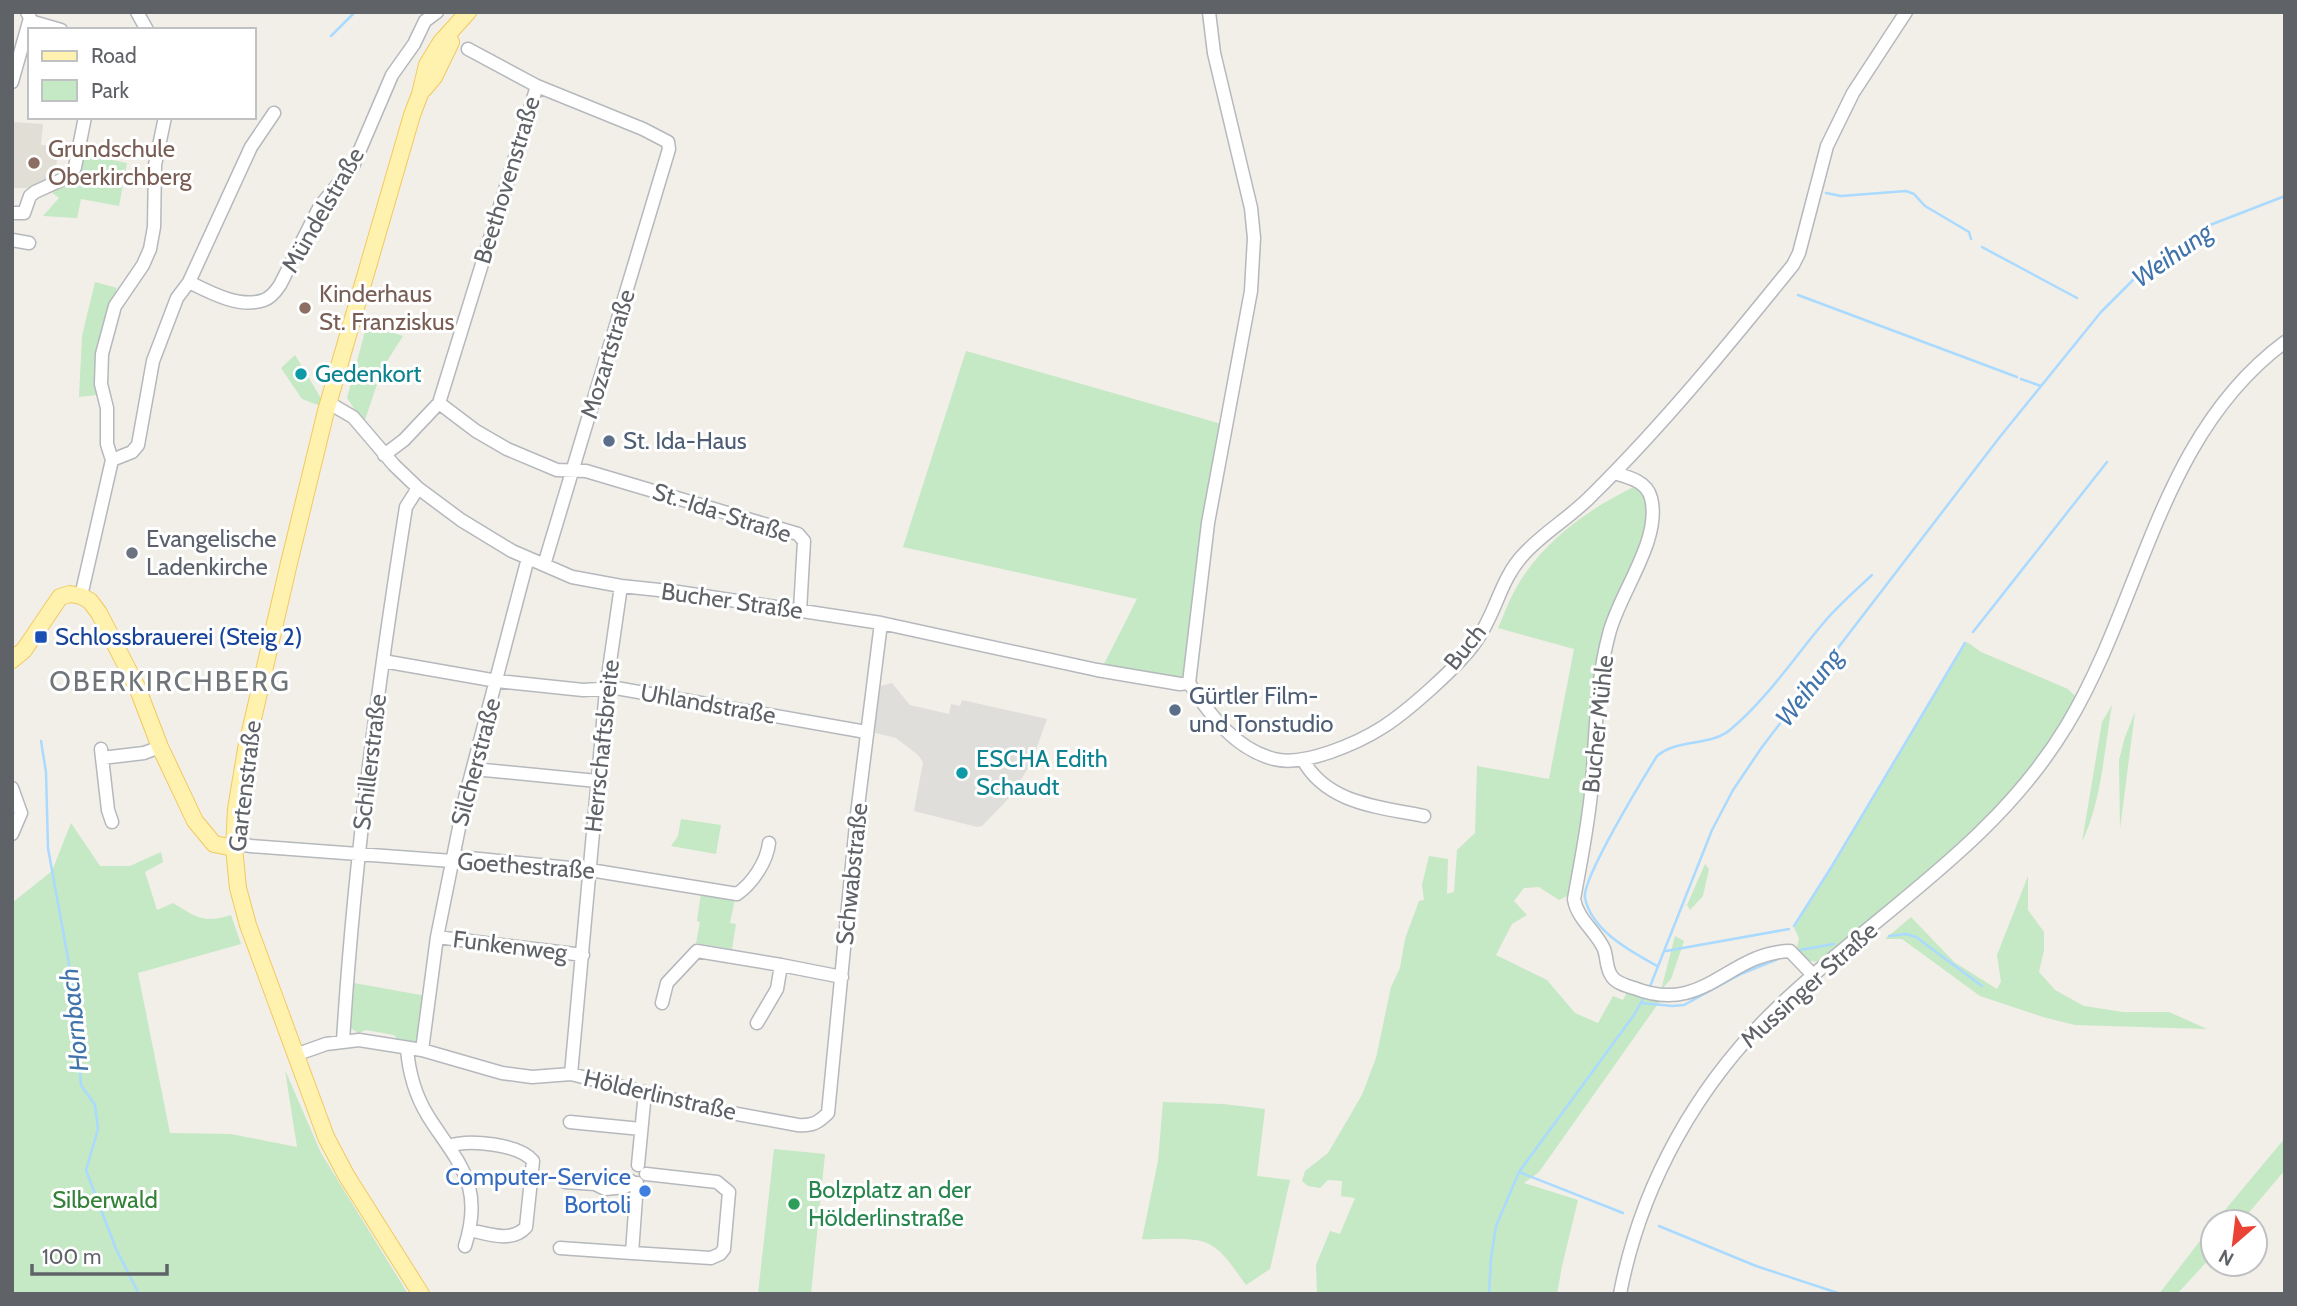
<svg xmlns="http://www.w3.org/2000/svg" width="2297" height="1306" viewBox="0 0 2297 1306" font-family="Cabin,sans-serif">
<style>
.industrial{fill:#e0deda}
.education{fill:#e1ded6}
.green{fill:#c5e8c5}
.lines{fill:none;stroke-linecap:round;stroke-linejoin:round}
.stream{stroke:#aadaff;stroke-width:2.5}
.minor-casing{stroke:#b5b8bc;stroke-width:15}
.major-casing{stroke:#f2c960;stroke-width:18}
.minor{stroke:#fff;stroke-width:12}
.major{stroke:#fff2af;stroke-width:16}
.education-dot{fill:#8d6e63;stroke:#fff;stroke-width:2.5}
.culture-dot{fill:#0f9aa8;stroke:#fff;stroke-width:2.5}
.service-dot{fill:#5c6f8a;stroke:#fff;stroke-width:2.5}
.worship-dot{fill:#6b7280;stroke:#fff;stroke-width:2.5}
.transit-dot{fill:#1a4fb4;stroke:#fff;stroke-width:2.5}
.shop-dot{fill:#3f7fe0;stroke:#fff;stroke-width:2.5}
.leisure-dot{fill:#2e9e5b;stroke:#fff;stroke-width:2.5}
.labels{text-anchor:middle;stroke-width:6;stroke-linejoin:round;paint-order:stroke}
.education-label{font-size:24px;fill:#785e54;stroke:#fff;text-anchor:start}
.street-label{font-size:24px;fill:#5f6368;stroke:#fff}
.culture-label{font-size:24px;fill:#0d838f;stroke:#fff;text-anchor:start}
.service-label{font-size:24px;fill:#4e5e75;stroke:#fff;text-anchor:start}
.worship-label{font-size:24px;fill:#5b616d;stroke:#fff;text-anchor:start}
.transit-label{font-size:24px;fill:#164399;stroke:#fff;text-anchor:start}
.shop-label{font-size:24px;fill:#366cbe;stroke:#fff;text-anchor:end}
.leisure-label{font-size:24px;fill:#27864d;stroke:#fff;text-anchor:start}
.park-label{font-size:24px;fill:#348238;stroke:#fff}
.water-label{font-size:26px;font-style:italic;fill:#4174aa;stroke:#fff}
.quarter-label{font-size:28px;letter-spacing:2px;fill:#70757a;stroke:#fff}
</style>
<rect width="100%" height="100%" fill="#f1efe8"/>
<path class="industrial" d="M892 683 910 705 949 714 951 704 960 706 962 700 1047 719 1031 763 1012 795 982 826 977 827 914 811 923 762 918 755 896 738 871 732 878 687Z"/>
<path class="education" d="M12 122 43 124 41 145 59 146 54 181 28 188H12Z"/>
<path class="green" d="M83 154 127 163 119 206 81 199 77 218 43 216 59 198 49 190C73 180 82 183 83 154Z
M95 282 117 288C103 328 96 353 96 395L79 397 82 336Z
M367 324 403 336 382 369 364 423 347 398Z
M966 351 1225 425 1190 674 1183 681 1102 668 1137 599 903 547Z
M295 355 319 395 321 399 318 405 302 399 281 368Z
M1636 486 1646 493 1650 503 1646 532 1611 618 1585 819 1569 890 1567 896 1559 900 1539 887 1524 888 1514 901 1527 915 1512 924 1496 955 1547 980 1575 1013 1598 1023 1613 996 1623 1000 1628 990 1660 1001 1539 1172 1524 1183 1578 1200 1562 1266 1557 1294H1317L1316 1265 1330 1231 1340 1234 1355 1198 1341 1196 1342 1181 1328 1180 1320 1188 1308 1186 1302 1181 1305 1171 1328 1153 1362 1095 1376 1058 1391 987 1400 968 1405 939 1419 901 1424 900 1422 885 1429 856 1448 859 1447 894 1454 892 1457 850 1475 833 1477 766 1549 779 1574 649 1498 628C1504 615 1509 600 1516 588 1542 542 1589 508 1636 486Z
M1967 642 1981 652 2068 689 2075 696V702L2045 753 1971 837 1824 960C1811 964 1805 960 1796 951L1799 938 1794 928Z
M2112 705C2104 750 2102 800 2082 842L2102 722Z
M2135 712 2120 829 2119 760 2125 737Z
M681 819 721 825 716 854 671 846 678 836Z
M71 823 100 866H130L161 852 163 862 145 872 157 910 173 903C196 917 204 924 231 915L241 944 138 973 170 1133 231 1134 297 1147 285 1070 321 1153 408 1294H12V903L52 871Z
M1705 864 1709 869 1703 896 1690 910 1687 905Z
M2028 876V910L2044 932V950L2039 972 2055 990 2084 1006 2123 1012H2169L2207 1029 2075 1025 2043 1017 1980 996 1902 939H1885L1911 917 1954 962 1997 989 2001 982 1997 955Z
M701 893 735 899 730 923 736 924 732 949 696 943 700 922 697 921Z
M1675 936 1684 941 1671 979 1661 990Z
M354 983 426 996 419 1038 416 1042 398 1040 394 1035 366 1030 358 1033 351 1028Z
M1163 1102 1223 1104 1265 1109 1257 1176 1290 1180 1270 1269 1246 1285C1236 1272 1224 1251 1209 1244 1193 1236 1160 1240 1142 1239L1158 1161Z
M2285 1138V1170L2241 1222H2215Z
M774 1149 825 1154 811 1294H758Z
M2213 1224V1255L2177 1294H2159Z"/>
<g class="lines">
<path class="stream" d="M331 36 355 12
M1826 193 1841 196 1906 191 1914 194 1925 206 1969 232 1971 239
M1982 247 2077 298
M1798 295 2017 377
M2021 379 2041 386
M1973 632 2107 462
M41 741 46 772 48 848 73 986 81 1085 95 1105 98 1129 86 1170 116 1249 139 1294
M1794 926 1832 866 1965 643
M1889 936 1906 934 1916 937 1982 986
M1800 950 1834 944
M1666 951 1789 929
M1657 966C1630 951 1592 931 1585 898 1581 880 1644 777 1657 756 1678 738 1711 747 1731 729 1768 698 1795 656 1826 620 1840 604 1856 590 1872 575
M1649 989 1712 830 1733 790 1762 747 1999 438 2101 312 2142 271 2210 225 2285 196
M1642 1003 1672 1006 1684 1005 1741 974 1778 959
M1519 1172 1623 1213
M1659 1226 1756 1266 1841 1294
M1489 1294 1491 1259 1496 1226 1519 1172 1634 1015 1646 994"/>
<defs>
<path id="minor" d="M137 12 147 30
M30 21 61 30
M468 49 537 86 643 129 668 142 669 149 544 565
M12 82 30 18 27 12
M12 213H24L30 196 35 192 72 175 75 167 85 117
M12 240 29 243
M189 282C209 292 240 309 264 300 270 298 276 291 280 285L320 206 353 166 392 75 414 44 425 21 437 12
M329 403 353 417 394 465 418 488 461 520 512 551 572 577 621 586 678 592 881 623 1097 670 1180 684 1189 683
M439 403 476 431 507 449 557 470 586 471 798 534 804 541 800 611
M384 455 404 440 439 403 537 86
M112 460 132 452 138 445 153 361 177 298 189 282 251 147 274 113
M112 460 107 444V408L101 384 102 354 115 306 143 265 150 249 154 227 155 165 165 117
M1614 473C1628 477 1647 481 1651 498 1662 540 1619 593 1609 634 1596 682 1596 733 1592 783 1589 822 1581 860 1574 899 1577 919 1596 931 1604 949 1607 957 1606 968 1611 975 1615 983 1627 986 1634 988 1704 1016 1727 953 1790 951L1814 976
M81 596 112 460
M383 661 497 681 583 690 616 688 866 732
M1189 683C1210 715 1235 749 1274 759 1304 767 1358 743 1383 727 1408 711 1460 665 1476 641 1496 614 1500 579 1524 554 1544 532 1571 517 1592 495 1664 424 1729 344 1793 265L1799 253 1827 146 1853 93 1906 12
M1189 683 1208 523 1251 291 1254 238 1251 208 1214 53 1209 12
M101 749 108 810 112 822
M102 758 144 753 160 747
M1303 760C1327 804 1380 807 1424 816
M474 769 597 781
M12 788 21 813 12 834
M234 843 251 846 452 861 459 857 590 870 737 894C753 883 767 861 769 843
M437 937 583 955
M662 1003 667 983 697 951 781 965
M757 1023 777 989 781 965 842 977
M343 1041C354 862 378 684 406 507L418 488
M407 1049C409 1073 415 1095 428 1116 442 1139 462 1161 469 1187 474 1206 471 1227 465 1246
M422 1050 437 937 465 798 528 558
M295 1055 326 1044 359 1040 422 1050 502 1073 532 1077 571 1074 715 1110 798 1125C812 1126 818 1123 828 1113L857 814 881 623
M571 1074 606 690 621 586
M570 1122 641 1129
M449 1146C469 1139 519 1144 533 1161L526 1227C512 1243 488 1234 470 1230
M638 1165 645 1092
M565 1182 595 1184 605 1189 625 1187 631 1181
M560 1248 632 1253 637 1183
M632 1253 711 1258 720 1254 724 1249 729 1192 717 1182 646 1174
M1620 1294C1641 1184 1698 1083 1779 1006 1876 913 1996 844 2067 725 2143 599 2159 435 2285 342"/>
<path id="major" d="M424 89 434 77 451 42
M12 660 24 650 60 597 70 594 81 596 90 601 99 613 137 687 160 747 195 821 214 844 234 848
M421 1294 346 1175 326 1137 248 925 238 888 234 848 236 809 246 749 289 563 326 411 412 115 420 94 427 65 441 42 468 12"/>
</defs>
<use href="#minor" class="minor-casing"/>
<use href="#major" class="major-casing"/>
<use href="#minor" class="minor"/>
<use href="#major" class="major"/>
</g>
<g class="education-dot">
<circle cx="34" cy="163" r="7"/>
<circle cx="305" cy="308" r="7"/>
</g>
<g class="culture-dot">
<circle cx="301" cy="374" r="7"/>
<circle cx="962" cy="773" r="7"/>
</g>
<g class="service-dot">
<circle cx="609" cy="441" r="7"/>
<circle cx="1175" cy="710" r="7"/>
</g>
<circle class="worship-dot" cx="132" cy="553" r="7"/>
<rect class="transit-dot" x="34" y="630" width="14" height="14" rx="3.5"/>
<circle class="shop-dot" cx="645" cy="1191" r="7"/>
<circle class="leisure-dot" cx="794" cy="1204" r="7"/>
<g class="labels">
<g class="education-label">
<text x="48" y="157">Grundschule<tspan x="48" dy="28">Oberkirchberg</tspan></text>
<text x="319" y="302">Kinderhaus<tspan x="319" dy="28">St. Franziskus</tspan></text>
</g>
<g class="street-label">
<text transform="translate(507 180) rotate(-73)" y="8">Beethovenstraße</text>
<text transform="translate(323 210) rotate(-60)" y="8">Mündelstraße</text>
<text transform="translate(608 354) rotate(-73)" y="8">Mozartstraße</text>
<text transform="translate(722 513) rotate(18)" y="8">St.-Ida-Straße</text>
<text transform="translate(732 601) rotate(8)" y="8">Bucher Straße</text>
<text transform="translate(1465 647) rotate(-51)" y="8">Buch</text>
<text transform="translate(708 704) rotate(10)" y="8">Uhlandstraße</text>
<text transform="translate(1598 724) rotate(-84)" y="8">Bucher Mühle</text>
<text transform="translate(602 746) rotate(-84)" y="8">Herrschaftsbreite</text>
<text transform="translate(370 762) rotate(-83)" y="8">Schillerstraße</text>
<text transform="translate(476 762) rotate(-75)" y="8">Silcherstraße</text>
<text transform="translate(245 786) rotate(-83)" y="8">Gartenstraße</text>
<text transform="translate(526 866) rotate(4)" y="8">Goethestraße</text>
<text transform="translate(852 874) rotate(-84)" y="8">Schwabstraße</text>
<text transform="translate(510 946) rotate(7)" y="8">Funkenweg</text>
<text transform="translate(1809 985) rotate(-42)" y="8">Mussinger Straße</text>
<text transform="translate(660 1095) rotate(13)" y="8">Hölderlinstraße</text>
</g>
<g class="culture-label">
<text x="315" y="382">Gedenkort</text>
<text x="976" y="767">ESCHA Edith<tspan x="976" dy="28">Schaudt</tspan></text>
</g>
<g class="service-label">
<text x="623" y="449">St. Ida-Haus</text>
<text x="1189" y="704">Gürtler Film-<tspan x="1189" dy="28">und Tonstudio</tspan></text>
</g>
<g class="worship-label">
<text x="146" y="547">Evangelische<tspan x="146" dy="28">Ladenkirche</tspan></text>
</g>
<g class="transit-label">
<text x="55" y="645">Schlossbrauerei (Steig 2)</text>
</g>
<g class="shop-label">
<text x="631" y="1185">Computer-Service<tspan x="631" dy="28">Bortoli</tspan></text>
</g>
<g class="leisure-label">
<text x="808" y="1198">Bolzplatz an der<tspan x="808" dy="28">Hölderlinstraße</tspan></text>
</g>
<g class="park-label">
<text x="105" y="1208">Silberwald</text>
</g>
<g class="water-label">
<text transform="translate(2172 255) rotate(-35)" y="9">Weihung</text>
<text transform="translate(1809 687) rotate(-52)" y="9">Weihung</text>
<text transform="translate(74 1020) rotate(-96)" y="9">Hornbach</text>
</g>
<g class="quarter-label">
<text x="170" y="691">OBERKIRCHBERG</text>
</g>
</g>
<rect width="2297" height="1306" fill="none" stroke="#5f6368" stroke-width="28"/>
<rect x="28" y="28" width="228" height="91" fill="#ffffff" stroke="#bfc1c3" stroke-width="2"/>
<rect x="42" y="51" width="35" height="10" fill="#fff2af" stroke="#bfc1c3" stroke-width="2"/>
<text x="91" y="63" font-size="21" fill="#5f6368">Road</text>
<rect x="42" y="80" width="35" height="21" fill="#c5e8c5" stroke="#bfc1c3" stroke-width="2"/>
<text x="91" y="98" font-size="21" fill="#5f6368">Park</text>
<g transform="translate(2234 1243) rotate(208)"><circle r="33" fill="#ffffff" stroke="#bfc1c3" stroke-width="2"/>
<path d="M0-5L12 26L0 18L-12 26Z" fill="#ea4335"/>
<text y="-10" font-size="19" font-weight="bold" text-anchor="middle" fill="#5f6368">N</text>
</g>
<path d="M32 1264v10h135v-10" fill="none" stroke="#5f6368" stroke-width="3.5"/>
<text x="42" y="1264" font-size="21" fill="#5f6368" stroke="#ffffff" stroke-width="5" paint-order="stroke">100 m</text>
</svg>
